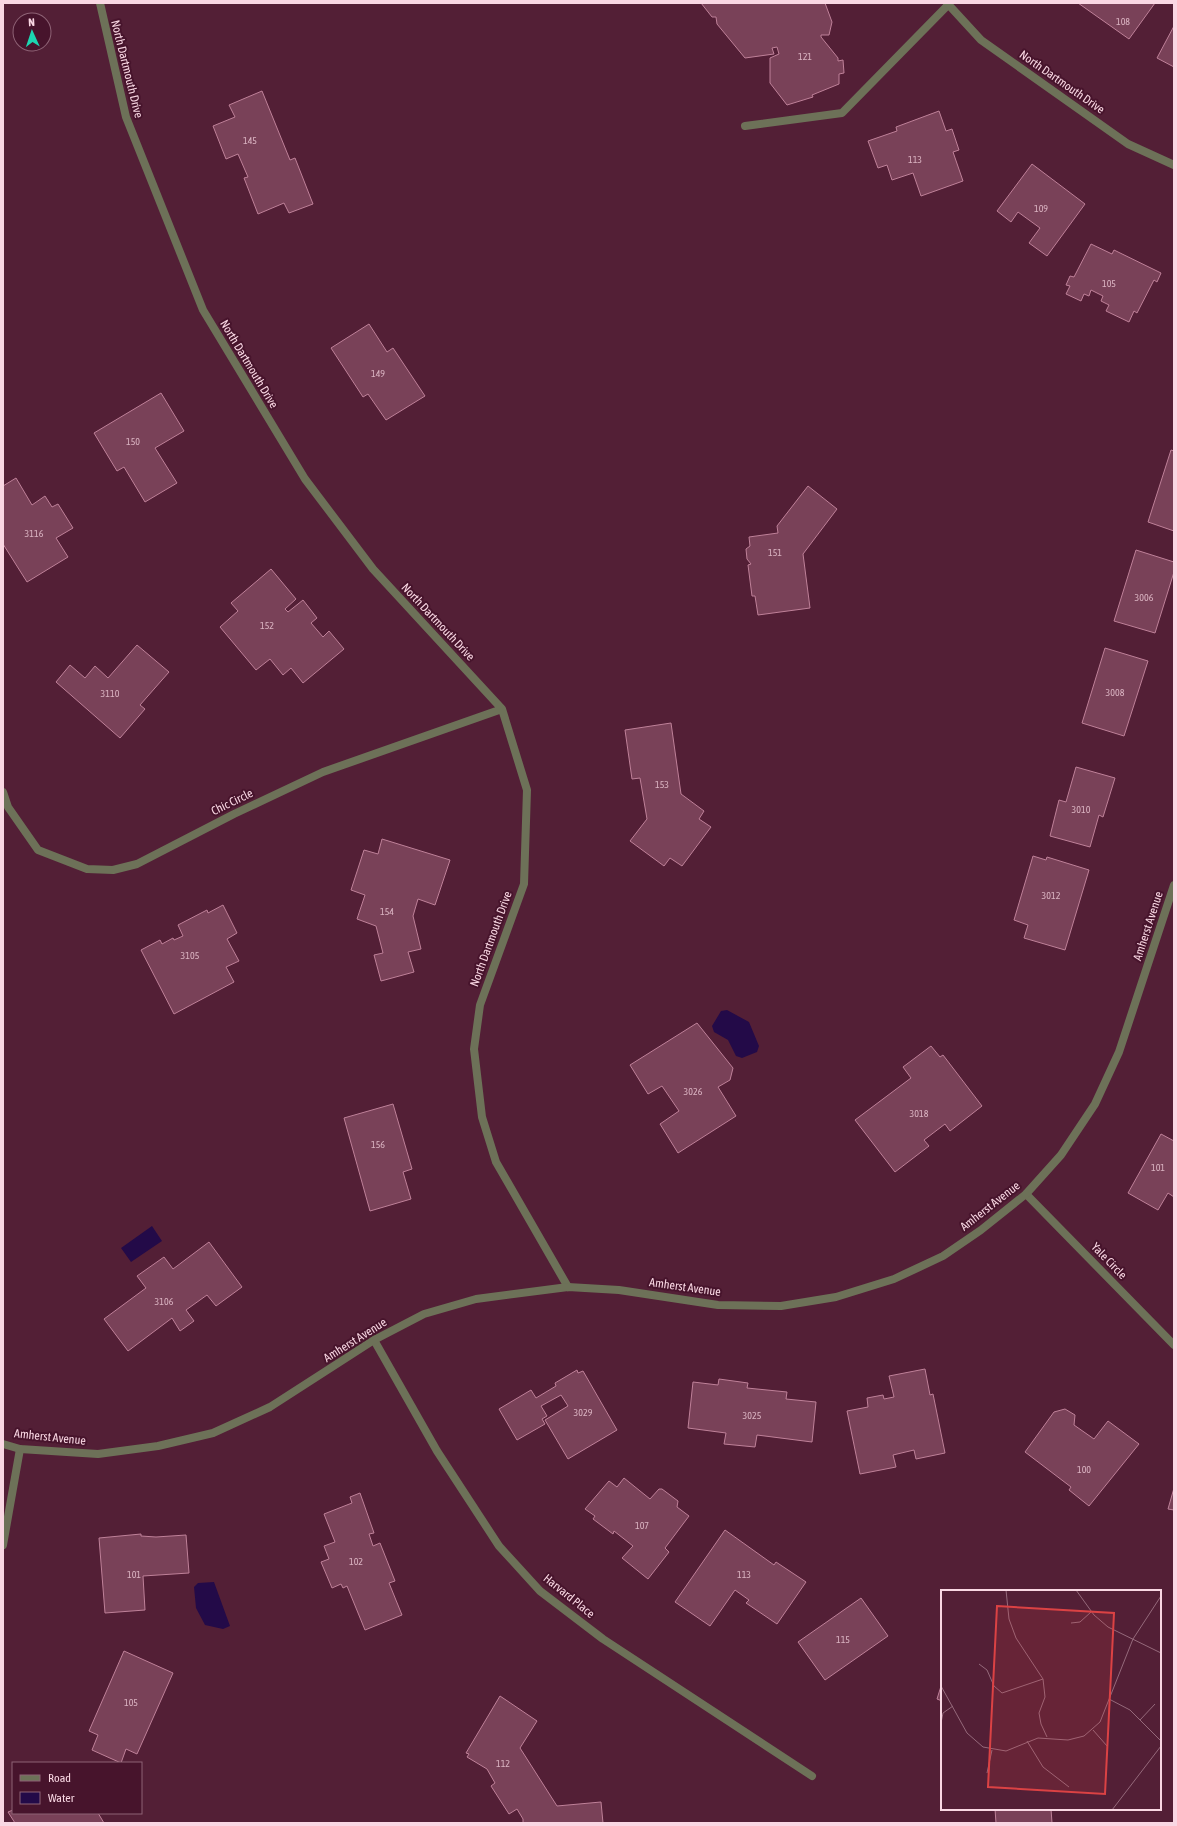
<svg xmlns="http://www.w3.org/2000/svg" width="1177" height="1826" viewBox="0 0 1177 1826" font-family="'Asap Condensed',sans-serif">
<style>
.water{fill:#230a48}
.building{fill:#794158;stroke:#bf8199}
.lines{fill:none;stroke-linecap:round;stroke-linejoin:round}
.service{stroke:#6d7158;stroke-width:8}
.minor{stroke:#6d7158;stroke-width:8}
.tertiary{stroke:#6d7158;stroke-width:8}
.labels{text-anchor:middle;stroke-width:4;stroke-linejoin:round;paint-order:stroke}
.number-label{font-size:10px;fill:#d9b2c0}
.street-label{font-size:12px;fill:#f9d7e3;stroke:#47142c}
.inset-road{fill:none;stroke:#95697b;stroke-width:1}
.view{fill:#db4244;fill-opacity:0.15;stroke:#db4244;stroke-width:2}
.inset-edge{fill:none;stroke:#f9d7e3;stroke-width:2}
</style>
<rect width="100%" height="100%" fill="#531f36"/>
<path class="water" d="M727 1010 749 1022 759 1046 757 1052 742 1058 736 1056 728 1040 714 1032 712 1026 721 1011Z
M152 1226 162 1241 131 1262 121 1248Z
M214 1582 230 1626 223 1629 205 1625 196 1608 194 1587 198 1583Z"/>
<path class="building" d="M701 3H825L832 22 829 35H821V37L838 58V61L843 60 844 73 839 74V84L812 95 813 97 787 105 770 83V58L779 54 777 47 772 48 774 54 745 58 717 24 716 17H712Z
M1078 3H1155L1129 39Z
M1174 26V67L1157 58Z
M262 91 290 160 295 158 313 204 289 213 284 203 258 214 244 178 248 177 238 154 226 159 213 126 235 117 229 105Z
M939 111 946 131 952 129 959 150 953 152 963 181 921 196 913 173 892 180 887 165 878 168 868 141 897 131 896 127Z
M1032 164 1085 204 1047 256 1029 243 1040 228 1018 212 1011 222 997 211Z
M1091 244 1112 254 1114 250 1161 273 1157 282 1154 280 1137 313 1134 311 1129 322 1106 311 1109 305 1101 301 1103 296 1091 290 1089 296 1084 294 1081 301 1066 294 1070 286 1066 285 1070 276 1074 277Z
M369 324 387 352 393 348 425 396 386 420 368 394 363 397 331 348Z
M161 393 184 431 155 448 177 483 145 502 124 467 117 471 94 433Z
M1171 450 1174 451V531L1148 522Z
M16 478 32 505 45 496 52 507 58 504 73 528 56 538 68 557 27 582 3 544V486Z
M808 486 837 509 803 554 810 608 758 615 755 596H752L748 565 751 564 747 559 746 549 750 546 749 537 778 533 777 526Z
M1136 550 1174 562V572L1155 633 1114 621Z
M271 569 296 599 285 609 288 612 303 600 317 618 311 623 323 637 329 631 344 649 303 683 291 668 283 675 270 659 256 670 220 627 238 611 231 603Z
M137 645 169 672 140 705 145 709 120 738 56 682 70 665 85 678 95 666 108 678Z
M1105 648 1148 661 1124 736 1082 723Z
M671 723 681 794 704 811 699 819 711 827 682 866 670 858 664 866 630 841 647 819 640 778 632 779 625 730Z
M1076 767 1115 778 1103 817 1099 815 1090 847 1050 836 1059 800 1066 802Z
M382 839 450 860 435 905 418 899 413 916 421 949 408 952 414 972 381 981 374 955 383 953 376 926 357 919 365 895 351 890 364 850 378 854Z
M1033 856 1046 860 1047 857 1089 870 1065 950 1024 938 1028 925 1014 920Z
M223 905 237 933 227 939 239 961 226 967 234 982 174 1014 141 950 160 940 162 944 173 938 174 940 183 936 178 925 207 910 208 913Z
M697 1023 733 1068 730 1080 718 1087 736 1116 678 1153 660 1124 679 1111 662 1086 648 1094 630 1065Z
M931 1046 940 1057 943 1055 982 1106 950 1131 945 1124 924 1140 929 1146 895 1172 855 1120 911 1078 903 1067Z
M393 1104 412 1169 403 1172 411 1199 370 1211 344 1118Z
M1161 1134 1174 1141V1197L1168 1193 1158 1210 1128 1193Z
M209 1242 242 1287 216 1306 207 1295 186 1310 194 1321 180 1331 172 1318 128 1351 104 1319 146 1288 137 1276 164 1257 173 1269Z
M925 1369 930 1395 933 1394 945 1453 916 1459 914 1450 893 1455 896 1467 860 1474 847 1411 868 1407 867 1398 883 1395 884 1399 894 1397 889 1376Z
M577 1370 578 1373 583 1371 617 1430 568 1459 545 1420 568 1406 561 1395 541 1406 547 1416 542 1419 545 1424 517 1440 499 1409 531 1390 536 1398 556 1386 555 1383Z
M719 1379 748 1383 747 1388 787 1392 786 1399 816 1402 812 1442 757 1435 755 1447 724 1444 726 1433 688 1428 693 1382 718 1385Z
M1065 1409 1075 1415 1074 1425 1094 1439 1108 1421 1139 1444 1089 1506 1069 1490 1071 1487 1025 1452 1054 1412Z
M624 1478 650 1499 659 1489H662L678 1501 677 1507 689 1516 665 1548 669 1552 648 1579 622 1558 633 1546 614 1531 613 1534 593 1519 595 1516 585 1509 609 1481 617 1487Z
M1174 1488V1510L1168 1509Z
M360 1493 374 1533 369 1534 373 1546 380 1543 395 1581 389 1583 402 1615 365 1630 347 1586 343 1588 341 1584 332 1588 321 1562 329 1559 324 1546 335 1542 324 1514 352 1503 350 1497Z
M725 1530 774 1565 776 1562 806 1582 777 1624 746 1603 749 1600 735 1590 710 1626 675 1602Z
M141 1534V1536L156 1537 186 1535 189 1573 143 1576 145 1610 105 1613 99 1538Z
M861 1598 888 1636 825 1680 798 1642Z
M124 1651 173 1673 137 1754 126 1749 121 1763 92 1750 98 1735 89 1731Z
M942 1683V1701L937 1699Z
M500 1696 537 1721 520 1748 557 1806 601 1802 603 1823H523V1819L517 1809 509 1814 491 1786 495 1783 487 1769 467 1757 469 1754 466 1753Z
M995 1809H1051L1052 1823H996Z
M13 1810V1813H98L104 1823H15L8 1812Z"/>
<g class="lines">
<path class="service" d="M745 126 842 113 948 5"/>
<path class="minor" d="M100 3 126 117 203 310 305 479 373 569 502 709 527 790 524 884 480 1005 474 1049 482 1117 496 1162 568 1287
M947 3 981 40 1128 144 1174 165
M3 792 8 807 38 850 87 869 113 870 137 864 234 814 323 772 502 709
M1026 1194 1174 1345
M374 1340 437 1451 499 1546 540 1591 603 1639 812 1776
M3 1545 20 1449"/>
<path class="tertiary" d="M3 1444 20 1449 98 1454 158 1446 213 1433 270 1407 374 1340 424 1314 476 1299 568 1287 619 1290 718 1305 781 1306 836 1297 894 1279 943 1256 981 1230 1026 1194 1061 1155 1095 1104 1119 1052 1174 885"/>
</g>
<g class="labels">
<g class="number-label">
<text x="1123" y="25">108</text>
<text x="805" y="60">121</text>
<text x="250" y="144">145</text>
<text x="915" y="163">113</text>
<text x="1041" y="212">109</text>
<text x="1109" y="287">105</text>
<text x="378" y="377">149</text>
<text x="133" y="445">150</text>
<text x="34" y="537">3116</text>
<text x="775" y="556">151</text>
<text x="1144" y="601">3006</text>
<text x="267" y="629">152</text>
<text x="1115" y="696">3008</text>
<text x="110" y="697">3110</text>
<text x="662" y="788">153</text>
<text x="1081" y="813">3010</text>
<text x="1051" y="899">3012</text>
<text x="387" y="915">154</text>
<text x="190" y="959">3105</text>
<text x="693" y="1095">3026</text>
<text x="919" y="1117">3018</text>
<text x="378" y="1148">156</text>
<text x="1158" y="1171">101</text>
<text x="164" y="1305">3106</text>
<text x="583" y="1416">3029</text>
<text x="752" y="1419">3025</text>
<text x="1084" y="1473">100</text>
<text x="642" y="1529">107</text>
<text x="356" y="1565">102</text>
<text x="134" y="1578">101</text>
<text x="744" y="1578">113</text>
<text x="843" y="1643">115</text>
<text x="131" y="1706">105</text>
<text x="503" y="1767">112</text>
</g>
<g class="street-label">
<text transform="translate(127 69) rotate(76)" y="4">North Dartmouth Drive</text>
<text transform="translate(1062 82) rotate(35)" y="4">North Dartmouth Drive</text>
<text transform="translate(249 364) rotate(59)" y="4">North Dartmouth Drive</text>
<text transform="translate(438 622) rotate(47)" y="4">North Dartmouth Drive</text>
<text transform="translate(232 802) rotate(-26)" y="4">Chic Circle</text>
<text transform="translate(1148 926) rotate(-72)" y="4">Amherst Avenue</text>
<text transform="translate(491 939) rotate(-70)" y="4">North Dartmouth Drive</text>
<text transform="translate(990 1206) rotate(-38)" y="4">Amherst Avenue</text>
<text transform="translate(1109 1261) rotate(46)" y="4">Yale Circle</text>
<text transform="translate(685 1287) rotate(8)" y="4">Amherst Avenue</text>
<text transform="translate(355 1340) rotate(-32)" y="4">Amherst Avenue</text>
<text transform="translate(50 1437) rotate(6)" y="4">Amherst Avenue</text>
<text transform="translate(569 1596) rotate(39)" y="4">Harvard Place</text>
</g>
</g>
<g transform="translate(941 1590)">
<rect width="220" height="220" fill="#531f36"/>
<path class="inset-road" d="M65 0 68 29 75 48 102 89 104 107 98 123 100 134 106 147M135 0 153 25 167 37 220 63M130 33 139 32 150 22M38 74 46 80 53 96 61 103 102 89M0 96 26 143 42 157 65 161 97 148 127 150 143 146 159 132 192 49 220 6M168 109 189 120 220 151M199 130 214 114M0 133 2 123 12 116M152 140 166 156M86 151 102 177 128 197M0 152V220M46 183 51 160M171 220 220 156"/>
<path class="view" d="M56 16 173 23 164 204 47 197Z"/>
<rect width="220" height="220" class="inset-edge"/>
</g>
<rect width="1177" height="1826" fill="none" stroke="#f9d7e3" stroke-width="8"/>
<rect x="12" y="1762" width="130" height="52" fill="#47142c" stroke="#8e6275"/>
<rect x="20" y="1775" width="20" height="6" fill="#6d7158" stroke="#8e6275"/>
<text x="48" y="1782" font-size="12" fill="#f9d7e3">Road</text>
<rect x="20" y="1792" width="20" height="12" fill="#230a48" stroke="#8e6275"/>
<text x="48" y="1802" font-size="12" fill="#f9d7e3">Water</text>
<g transform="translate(32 32) rotate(357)"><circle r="19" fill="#47142c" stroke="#8e6275"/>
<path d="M0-3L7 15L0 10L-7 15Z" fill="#1cd5b1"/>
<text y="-6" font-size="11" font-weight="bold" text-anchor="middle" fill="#f9d7e3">N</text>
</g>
</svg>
